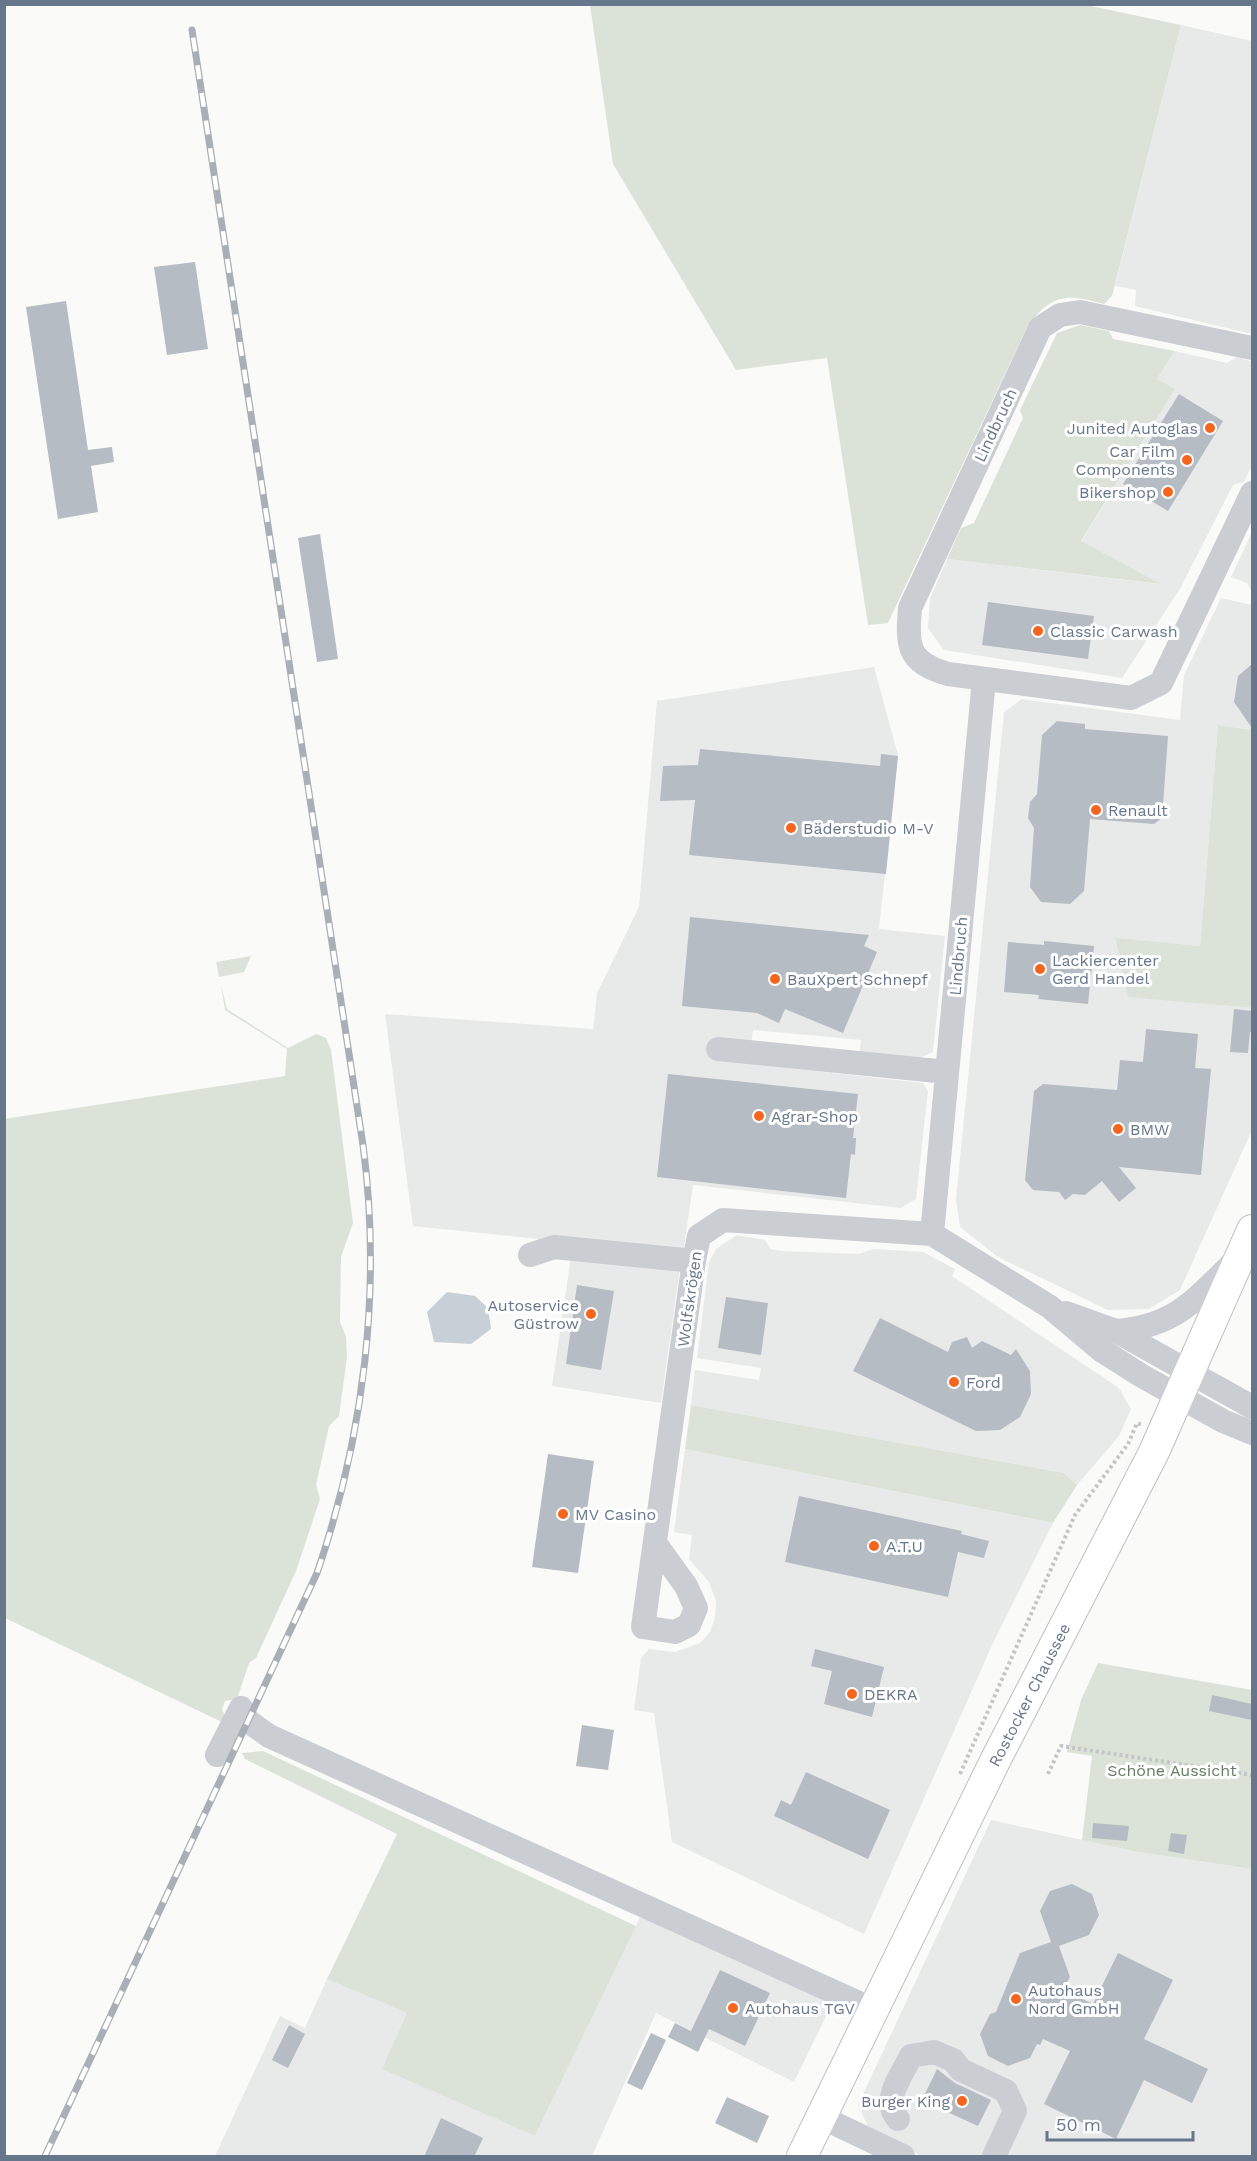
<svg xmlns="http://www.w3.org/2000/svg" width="1257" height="2161" viewBox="0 0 1257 2161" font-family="'Work Sans',sans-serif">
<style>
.built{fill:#e8e9e9}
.green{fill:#dbe3d8}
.water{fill:#c6d0d6}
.building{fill:#b5bcc3}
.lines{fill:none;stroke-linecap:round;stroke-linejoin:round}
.major-casing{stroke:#bdc0c5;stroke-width:32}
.path{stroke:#c3c5c8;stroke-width:4;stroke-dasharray:3 3;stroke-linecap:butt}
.minor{stroke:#cacdd2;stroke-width:24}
.major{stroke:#fff;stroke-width:30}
.rail-casing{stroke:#a9afb6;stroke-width:7}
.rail{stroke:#fff;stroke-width:4.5;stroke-dasharray:14;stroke-linecap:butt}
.poi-dot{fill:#f5651d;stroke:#fff;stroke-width:2}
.labels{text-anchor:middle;stroke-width:6;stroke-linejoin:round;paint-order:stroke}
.street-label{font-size:16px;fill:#66778c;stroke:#fff}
.poi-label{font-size:16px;fill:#66778c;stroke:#fff;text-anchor:start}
.park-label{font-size:16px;fill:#647c62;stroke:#fff}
</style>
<rect width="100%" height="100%" fill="#fafaf8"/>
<path class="built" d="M1181 25 1252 41V334L1135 306 1136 290 1115 286Z
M1175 351 1227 363 1237 357 1252 362V465L1244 482 1233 485 1181 587 1122 678 944 650 928 628 930 599 947 559 1159 584 1081 542 1174 390 1157 379Z
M1252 532V592L1247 583 1231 577Z
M1221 598 1252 605V730L1218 725 1200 946 1115 939 1128 996 1252 1008V1130L1180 1290 1149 1309 1108 1310 998 1257 960 1227 956 1200 1004 712 1022 699 1180 720 1184 675Z
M874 667 898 755 879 929 945 936 933 1052 912 1061 859 1056 861 1040 753 1030 751 1044 716 1041 714 1060 923 1083 928 1091 916 1199 901 1208 693 1185 683 1254 413 1226 385 1014 593 1029 597 993 639 907 657 701Z
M737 1235 765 1240 770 1249 782 1251 859 1254 873 1249 923 1252 955 1269 952 1276 1119 1388 1131 1409 1119 1436 1077 1485 1064 1473 691 1405 695 1370 759 1380 761 1368 697 1358 709 1262 716 1249Z
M571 1257 680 1268 661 1403 552 1386Z
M685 1449 1053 1523 993 1643 864 1934 672 1842 654 1713 634 1710 641 1658 649 1649 675 1652 700 1643 710 1632 715 1618 716 1601 709 1582 689 1559 692 1535 674 1532Z
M991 1820 1138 1852 1252 1869V2156H922L870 2131 858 2105Z
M640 1917 833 2002 794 2082 656 2013 592 2156H215L280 2016 305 2028 327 1979 407 2013 383 2069 535 2136Z"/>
<path class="green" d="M1081 4 1181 25 1112 296 1104 304C1066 293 1051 294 1027 327L888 623 868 625 827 358 736 370 613 164 590 5Z
M1080 325 1109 331 1113 339 1175 351 1157 379 1175 389 1081 541 1161 584 947 559 961 528 974 523 1023 418 1020 410 1057 333Z
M1218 725 1252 730V1008L1128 997 1115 938 1200 946Z
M251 956 244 972 219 977 216 962Z
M221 985 227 1009 288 1048 316 1034 326 1038 331 1050 353 1223 341 1257 340 1322 346 1336 347 1357 339 1416 329 1426 316 1485 320 1499 296 1571 256 1658 249 1663 237 1699 225 1701 222 1710 226 1717 224 1723 5 1618 4 1119 285 1076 287 1049 225 1010Z
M691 1405 1064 1473 1077 1485 1053 1523 685 1449Z
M1098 1663 1252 1690V1869L1138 1852 1082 1840 1092 1756 1067 1752 1081 1700Z
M263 1751 636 1926 535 2136 382 2069 407 2013 327 1979 397 1834 245 1759 242 1753Z"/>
<path class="water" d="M447 1292 475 1296 488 1308 491 1329 471 1344 434 1342 427 1312Z"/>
<path class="building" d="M195 262 208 349 167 355 154 267Z
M66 301 88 450 112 447 114 462 91 466 98 512 58 519 26 307Z
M1179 394 1223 421 1168 511 1123 484Z
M320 534 338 659 317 662 298 538Z
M988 602 1094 616 1088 659 982 645Z
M1252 664V728L1234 702 1238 676Z
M1057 721 1085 724V729L1168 736 1162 818 1154 824 1090 819 1084 891 1070 904 1041 902 1030 887 1034 828 1028 818 1030 802 1037 794 1042 735Z
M700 749 880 766 881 754 898 756 886 874 689 855 695 800 660 801 663 766 698 765Z
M690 917 869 935 864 946 877 952 843 1033 785 1009 779 1023 757 1013 682 1006Z
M1044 941 1094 946 1088 1004 1038 999 1039 995 1004 992 1008 942 1044 945Z
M1234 1009 1252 1011V1032H1250L1248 1053 1230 1052Z
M1146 1029 1198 1034 1195 1068 1211 1069 1201 1175 1119 1167 1136 1188 1119 1202 1102 1181 1085 1195 1073 1194 1065 1200 1059 1192 1033 1190 1025 1180 1034 1091 1043 1084 1117 1090 1120 1060 1143 1062Z
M668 1074 858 1094 853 1138H856L855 1155 851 1154 846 1198 657 1177Z
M577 1285 614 1291 601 1370 566 1364Z
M726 1297 768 1303 761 1355 718 1348Z
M880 1318 948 1352 952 1342 967 1337 972 1348 982 1341 1011 1355 1016 1349 1030 1371 1031 1394 1020 1417 1000 1430 976 1431 853 1371Z
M548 1454 594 1461 578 1573 532 1567Z
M799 1496 962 1531 961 1534 989 1541 984 1558 958 1552 948 1597 785 1562Z
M815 1649 884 1667 872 1717 824 1704 832 1671 811 1666Z
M1212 1695 1252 1704V1720L1209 1711Z
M582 1725 614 1730 608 1770 576 1766Z
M806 1772 890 1810 868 1859 774 1816 781 1800 791 1805Z
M1093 1823 1129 1826 1127 1841 1092 1838Z
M1171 1833 1187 1835 1184 1854 1168 1851Z
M1072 1884 1092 1894 1099 1915 1089 1935 1059 1946 1070 1977 1063 1990 1093 2004 1118 1953 1173 1980 1144 2039 1208 2069 1192 2103 1144 2080 1116 2139 1044 2104 1070 2051 1043 2039 1040 2045 1037 2044 1030 2058 1008 2066 988 2056 980 2034 990 2014 996 2012 1020 1953 1051 1942 1040 1911 1050 1891Z
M720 1970 770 1993 745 2046 709 2029 698 2052 668 2037 675 2023 691 2031Z
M289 2025 305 2034 288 2068 272 2060Z
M651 2033 666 2040 642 2090 627 2083Z
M937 2069 955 2083 991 2100 978 2126 943 2110 945 2106 924 2096Z
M727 2097 769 2116 757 2143 715 2123Z
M441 2118 483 2138 474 2157H424Z"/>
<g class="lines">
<defs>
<g id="major">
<path id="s1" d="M802 2156 995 1761 1154 1452 1252 1230"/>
</g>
</defs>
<use href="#major" class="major-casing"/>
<path class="path" d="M960 1774 1075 1515 1128 1444 1137 1423 1142 1425
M1048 1774 1061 1746 1252 1775"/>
<path class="minor" d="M1252 348 1080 312 1060 315 1040 328 910 608C907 646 907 662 948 674L1131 698 1161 683 1252 493
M718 1049 947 1072
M932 1234 984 679
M530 1255 554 1247 694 1261
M1066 1313 1116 1331 1252 1407
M1116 1331C1177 1326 1195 1299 1236 1260
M655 1543 686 1586 696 1608 689 1625 675 1632 643 1627 694 1261 699 1236 723 1220 932 1234 1050 1307 1101 1350 1142 1376 1223 1421 1252 1433
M241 1708 248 1721 269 1736 874 2010
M217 1755 241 1708
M821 2117 903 2156
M898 2119C881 2100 902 2075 911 2056L934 2052 953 2060 961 2070 1006 2091 1015 2111 994 2156"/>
<use href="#major" class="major"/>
<defs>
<path id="rail" d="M45 2156 317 1573C364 1436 382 1289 363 1145L192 30"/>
</defs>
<use href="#rail" class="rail-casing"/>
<use href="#rail" class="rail"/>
</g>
<g class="poi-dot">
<circle cx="1210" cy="428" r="6"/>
<circle cx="1187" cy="460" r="6"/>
<circle cx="1168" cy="492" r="6"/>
<circle cx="1038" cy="631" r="6"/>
<circle cx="1096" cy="810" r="6"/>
<circle cx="791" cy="828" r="6"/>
<circle cx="1040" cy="969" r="6"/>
<circle cx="775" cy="979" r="6"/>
<circle cx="759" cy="1116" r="6"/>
<circle cx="1118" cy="1129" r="6"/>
<circle cx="591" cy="1314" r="6"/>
<circle cx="954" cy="1382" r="6"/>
<circle cx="563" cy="1514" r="6"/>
<circle cx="874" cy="1546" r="6"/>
<circle cx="852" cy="1694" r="6"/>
<circle cx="1016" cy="1999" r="6"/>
<circle cx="733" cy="2008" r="6"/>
<circle cx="962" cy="2101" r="6"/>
</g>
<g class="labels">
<g class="street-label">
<text transform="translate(995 425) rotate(-65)" y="6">Lindbruch</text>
<text transform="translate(958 956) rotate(-85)" y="6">Lindbruch</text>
<text transform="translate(689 1299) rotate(-82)" y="6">Wolfskrögen</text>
<text dy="6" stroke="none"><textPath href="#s1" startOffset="514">Rostocker Chaussee</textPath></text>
</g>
<g class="poi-label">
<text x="1198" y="434" text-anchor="end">Junited Autoglas</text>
<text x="1175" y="457" text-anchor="end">Car Film<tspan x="1175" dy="18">Components</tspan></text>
<text x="1156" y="498" text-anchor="end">Bikershop</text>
<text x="1050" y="637">Classic Carwash</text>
<text x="1108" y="816">Renault</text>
<text x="803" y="834">Bäderstudio M-V</text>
<text x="1052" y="966">Lackiercenter<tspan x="1052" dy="18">Gerd Handel</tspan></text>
<text x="787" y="985">BauXpert Schnepf</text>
<text x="771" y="1122">Agrar-Shop</text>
<text x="1130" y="1135">BMW</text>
<text x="579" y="1311" text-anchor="end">Autoservice<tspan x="579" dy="18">Güstrow</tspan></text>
<text x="966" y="1388">Ford</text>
<text x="575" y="1520">MV Casino</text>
<text x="886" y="1552">A.T.U</text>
<text x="864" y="1700">DEKRA</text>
<text x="1028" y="1996">Autohaus<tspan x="1028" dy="18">Nord GmbH</tspan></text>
<text x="745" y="2014">Autohaus TGV</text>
<text x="950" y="2107" text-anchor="end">Burger King</text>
</g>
<g class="park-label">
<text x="1172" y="1776">Schöne Aussicht</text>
</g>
</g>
<rect width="1257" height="2161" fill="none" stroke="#66778c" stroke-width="12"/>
<path d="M1047 2131v9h146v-9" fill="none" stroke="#66778c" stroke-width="3"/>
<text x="1056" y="2131" font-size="18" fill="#66778c" stroke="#ffffff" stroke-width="4.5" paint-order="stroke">50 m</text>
</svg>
